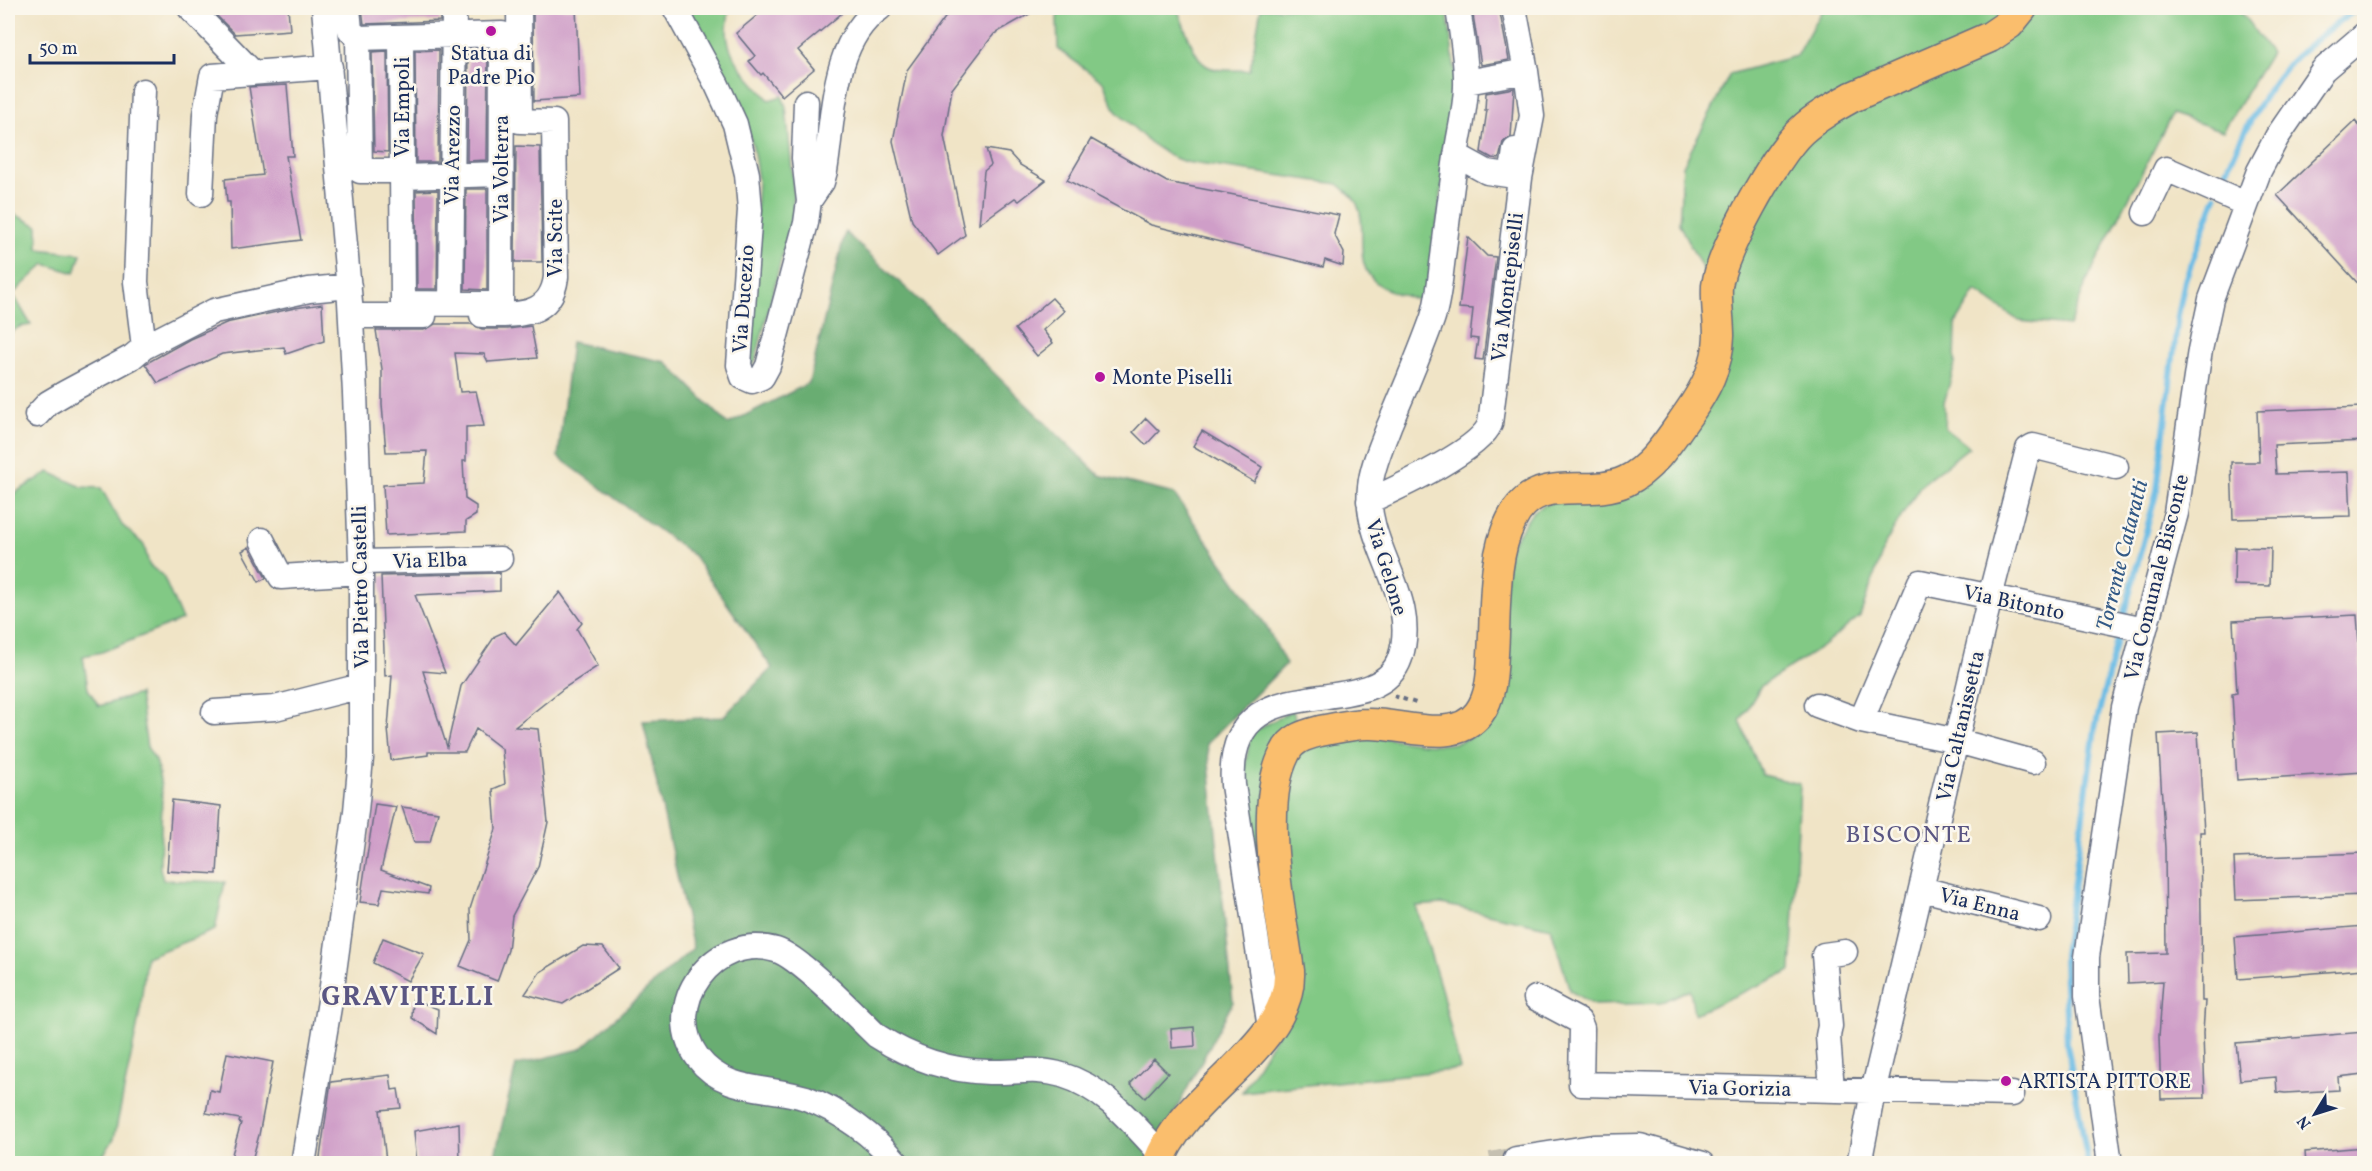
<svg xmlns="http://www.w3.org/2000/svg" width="2372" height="1171" viewBox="0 0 2372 1171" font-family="Vollkorn,serif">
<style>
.green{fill:#82c985;stroke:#4e7c72;stroke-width:1.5}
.forest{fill:#69ad72;stroke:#426e68;stroke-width:1.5}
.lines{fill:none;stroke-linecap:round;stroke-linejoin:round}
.stream{stroke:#69bbe5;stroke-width:6}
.building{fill:#cf9ec8}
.minor-tunnel{stroke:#c5c0b1;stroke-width:24;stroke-dasharray:24 12;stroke-linecap:butt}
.minor-casing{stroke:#666e82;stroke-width:27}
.major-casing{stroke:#666e82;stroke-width:33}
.path{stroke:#666e82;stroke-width:4;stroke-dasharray:4.5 4.5;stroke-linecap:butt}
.minor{stroke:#fff;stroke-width:24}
.major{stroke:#fabe6d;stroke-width:30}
.poi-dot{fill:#b5179e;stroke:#fbf7ec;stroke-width:2}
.labels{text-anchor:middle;stroke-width:5;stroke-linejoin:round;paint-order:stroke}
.poi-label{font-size:21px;fill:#1b2f5e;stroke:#fbf7ec;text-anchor:start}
.street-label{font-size:21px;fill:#1b2f5e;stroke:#fbf7ec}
.water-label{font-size:22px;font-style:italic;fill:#325986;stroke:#fbf7ec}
.quarter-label{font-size:24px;letter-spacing:1.5px;fill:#5a5683;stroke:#fbf7ec}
.district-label{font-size:27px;font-weight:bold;letter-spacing:1.5px;fill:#5a5683;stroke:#fbf7ec}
</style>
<rect width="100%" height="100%" fill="#fbf7ec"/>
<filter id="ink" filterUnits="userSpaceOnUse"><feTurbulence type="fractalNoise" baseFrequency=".0167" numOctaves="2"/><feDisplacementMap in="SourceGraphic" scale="12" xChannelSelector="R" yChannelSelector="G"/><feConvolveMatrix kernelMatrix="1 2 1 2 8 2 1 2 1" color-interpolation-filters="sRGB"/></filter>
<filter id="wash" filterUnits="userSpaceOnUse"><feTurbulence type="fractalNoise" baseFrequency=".008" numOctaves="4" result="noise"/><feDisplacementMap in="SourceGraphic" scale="24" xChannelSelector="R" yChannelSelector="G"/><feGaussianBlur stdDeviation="1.35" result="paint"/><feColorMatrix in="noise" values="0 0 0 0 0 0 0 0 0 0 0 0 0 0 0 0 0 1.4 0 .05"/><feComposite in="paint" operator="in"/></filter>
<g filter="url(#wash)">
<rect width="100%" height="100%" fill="#f0e4c6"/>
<path class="green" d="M687 8H729C729 15 727 24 727 32 727 59 753 81 769 100L782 96 786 107 793 181V213L755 362 751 365 748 361 758 180 753 147 746 124Z
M1060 8H1177C1183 22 1194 59 1207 66 1218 72 1237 70 1250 70L1261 8H1447L1456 80 1427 302C1411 297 1392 294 1378 284 1351 265 1369 230 1357 204 1353 195 1345 190 1338 184L1185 162 1170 156 1149 142 1116 111 1103 82 1058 49 1057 18Z
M1823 8H2238L2271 53 2223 131 2172 114 2090 274 2069 326 2019 321 1976 291 1956 323 1955 364 1944 403 1945 428 1969 447 1920 486 1886 542 1860 616 1822 647 1761 686 1740 721 1762 775 1800 784 1791 971 1694 1014 1690 989 1661 1003 1594 1005 1570 991 1551 928 1442 904 1416 906 1442 992 1460 1069 1242 1092 1283 1024 1281 852 1290 756C1305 751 1337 735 1352 735 1401 733 1456 767 1492 718L1509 548 1533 511 1688 434 1713 289 1679 224 1683 166 1730 74 1796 56Z
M8 211 38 226V249L81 254 75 273 45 264 13 294 31 325 19 327 8 335Z
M49 472 82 487 101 488 122 525 144 545 149 565 163 576 182 620 102 652 83 656 88 689 99 706 139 694 147 747 157 763 162 793 160 868 163 880 225 882 215 930 146 957 140 1013 114 1139 98 1163H8V497Z
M1293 710 1297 727 1286 733 1274 1003 1242 784 1251 733Z"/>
<path class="forest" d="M845 232 919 300 1099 475 1174 494 1265 624 1286 664 1207 743 1233 1002 1148 1163 493 1164 516 1065 581 1049 693 948 643 721 723 717 772 668 693 555 558 457 571 342 666 362 728 424 809 383Z"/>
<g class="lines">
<path class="stream" d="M2220 187C2237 146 2257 101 2287 66 2307 44 2334 26 2358 8
M2123 618 2157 490 2178 316 2185 280 2216 196
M2088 1164 2067 1044 2064 955 2095 728 2120 628"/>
</g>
<g id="blocks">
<path class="building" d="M209 8H288L290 30 235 34Z
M362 8H440V21L364 24Z
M533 8H576L580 98 534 101Z
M766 8H848L798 50 814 69 782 96 763 73 761 75 749 61 755 56 736 33Z
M952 8H1040L994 34 952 89 944 136 965 235 938 255 912 221 893 141 907 70Z
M1472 8H1499L1509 60 1481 65Z
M468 49H488L487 160 467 161Z
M439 50 438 162H416L415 51Z
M387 51 388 152 374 151 372 52Z
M287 85 293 156H286L301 240 231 249 230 202H227L225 179 263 175 249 87Z
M1514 88 1511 137 1503 142 1499 159 1492 158 1481 152 1487 110H1485L1486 93Z
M2355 121 2364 131V290L2277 195Z
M1091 139 1167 182 1339 215 1334 234 1344 253 1343 266 1325 260 1323 267 1151 225 1067 180Z
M516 146 540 147 542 262H515Z
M986 149 1009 153 1020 165 1046 180 1019 201 1015 198 979 224 984 171 991 165Z
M466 189H487V290L465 289Z
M438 190 437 289H417L416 191Z
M1468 237 1487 256 1496 257 1483 360 1475 359 1478 339 1470 338 1473 309 1459 308Z
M1052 298 1064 311 1043 330 1053 343 1037 356 1015 329Z
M322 304 324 341 286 354 284 347 222 354 158 383 145 364 190 339 226 323 295 308Z
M435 324H471L482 329H508L531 326 537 358 488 362 484 354 455 353 460 392 476 391 484 426 466 427V461H463L465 499 476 506V515L466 521V531L386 535 383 485 424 483 427 451 386 452 382 405V369L376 330H424Z
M2364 407V441L2274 445 2276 474 2349 472 2351 516 2233 519 2231 462H2259L2257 411Z
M1146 418 1159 431 1146 445 1133 432Z
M1202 431 1262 467 1254 482 1193 446Z
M249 547 266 578 259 582 242 551Z
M2235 547 2271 548 2270 586 2234 585Z
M500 573V591L415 595 445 673 423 671 447 747 461 686 495 636 504 632 516 645 560 592 582 623 577 629 598 666 564 688 515 727 538 729 548 822 538 867 512 916 508 950 497 981 460 966 471 940 470 909 496 829 493 789 505 784 502 749 476 729 465 752H428V755L391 760 388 729 392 675 385 676 381 576Z
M2357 615 2362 685H2364V772L2237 780 2232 694 2237 693 2233 621Z
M2198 732 2204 832H2200L2202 1001H2205L2203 1033 2205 1098 2161 1099 2159 1036 2163 981 2128 983 2127 954 2166 953 2165 848 2158 734Z
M172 800 221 806 217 874 167 871Z
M375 804 396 807 381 870 429 888 428 894 383 888 379 904 360 902Z
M402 807 438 812 430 842H414Z
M2364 853V895L2236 900 2234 858Z
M2364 926V969L2238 979 2235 937Z
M383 938 424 954 408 981 373 963Z
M583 946 603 947 619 968 563 1004 525 994 540 972Z
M413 999 438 1009 437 1034 412 1018Z
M1194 1027 1195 1046 1172 1048 1171 1029Z
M2364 1032V1074L2338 1077 2339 1090 2285 1093 2277 1092 2276 1077 2240 1080 2236 1043Z
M227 1053 273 1062 259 1135 251 1164 230 1161 241 1123 239 1122 240 1119 206 1113 210 1090 219 1092Z
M1154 1059 1168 1073 1145 1098 1130 1084Z
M390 1075 392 1090 398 1089 401 1108 380 1110 386 1161 319 1164 331 1082Z
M459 1123 460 1164H417L414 1131Z
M2364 1147V1164H2306L2305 1152Z"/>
</g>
</g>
<g filter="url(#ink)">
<use href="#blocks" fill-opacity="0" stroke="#666e82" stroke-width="1.5"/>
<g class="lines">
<path class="minor-tunnel" d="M1491 1164 1516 1159"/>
<defs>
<path id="minor" d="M190 8 253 73
M348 8 350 30 358 38 360 171H402
M675 8 717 85 735 124 747 174 750 210 739 365 743 377 752 381 762 377 768 366 806 223 809 201 804 158 806 102
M358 38 502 34 501 304 403 303 401 37
M1467 82 1526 71
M143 91 136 282 144 347
M1456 155 1487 172 1508 175 1512 172 1515 150
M402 177 501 174
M201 194 205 114 212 76 330 67
M809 201 822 182 825 171C834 118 831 41 880 8
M2145 213 2166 169 2246 204
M451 303 454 8
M482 315C515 315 551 318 556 277L554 122 520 121 519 8
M351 316H424
M37 415 48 403 65 393 132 357 144 347 214 311 309 290 349 286
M1369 501C1397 488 1479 451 1490 424L1520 178 1532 116 1526 71 1514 8
M262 540 281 577 361 572
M361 562 500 559
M1817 705 1861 721 1957 741 2033 762
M214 712 275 708 361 686
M1861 721 1920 582 2145 629
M1922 889 2039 919
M1536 998 1579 1021 1582 1028 1581 1084 2012 1094
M1270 1028 1233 785C1224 655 1376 729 1400 658 1421 597 1363 547 1370 487 1372 466 1382 445 1389 426 1404 391 1419 356 1432 320 1439 300 1440 278 1443 257 1447 224 1451 190 1456 157 1459 132 1467 105 1466 80 1466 56 1461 31 1458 8
M1832 1090 1828 1036 1830 1026 1824 955 1845 952
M1516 1159 1593 1147 1640 1146 1703 1164
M303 1164 330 1001 356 811 361 758V562L355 393 350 302 324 8
M898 1164C874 1136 841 1111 806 1098 769 1086 724 1093 698 1058 659 1005 715 931 776 950 800 957 856 1016 877 1036 911 1058 948 1071 989 1072 1014 1073 1037 1067 1062 1075 1105 1088 1132 1123 1161 1154
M1859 1164 1873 1092 1990 597 2028 449 2033 446 2116 467
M2110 1164 2087 996V957L2124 707 2176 513 2200 350 2211 299 2259 171 2277 137 2323 70 2364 35"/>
<path id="major" d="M1158 1164C1182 1093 1293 1047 1289 971 1281 911 1257 807 1285 753 1292 738 1305 735 1320 731 1336 728 1352 724 1368 724 1402 723 1455 746 1479 713 1491 697 1492 674 1493 654 1496 614 1492 557 1511 521 1536 469 1585 500 1626 481 1653 468 1671 438 1688 414 1705 390 1718 366 1719 336 1719 319 1716 303 1717 286 1721 252 1775 155 1801 131 1816 117 1834 107 1852 97L1990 37 2009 24 2022 8"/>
</defs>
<use href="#minor" class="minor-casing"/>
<use href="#major" class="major-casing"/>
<path class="path" d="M1394 696 1416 703"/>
<use href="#minor" class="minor"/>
<use href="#major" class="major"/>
</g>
</g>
<g class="poi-dot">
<circle cx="491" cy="31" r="6"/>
<circle cx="1100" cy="377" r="6"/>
<circle cx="2006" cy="1081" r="6"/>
</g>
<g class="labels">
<g class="poi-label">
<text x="491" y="60" text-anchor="middle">Statua di<tspan x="491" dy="24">Padre Pio</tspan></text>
<text x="1112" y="384">Monte Piselli</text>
<text x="2018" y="1088">ARTISTA PITTORE</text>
</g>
<g class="street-label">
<text transform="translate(402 107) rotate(-90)" y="7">Via Empoli</text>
<text transform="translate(452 155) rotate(-89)" y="7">Via Arezzo</text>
<text transform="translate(501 169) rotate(-90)" y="7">Via Volterra</text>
<text transform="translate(555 238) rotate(-90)" y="7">Via Scite</text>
<text transform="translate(1507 287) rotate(-83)" y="7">Via Montepiselli</text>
<text transform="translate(743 299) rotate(-86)" y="7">Via Ducezio</text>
<text transform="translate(430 560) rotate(-2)" y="7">Via Elba</text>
<text transform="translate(1387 567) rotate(73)" y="7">Via Gelone</text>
<text transform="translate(2156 577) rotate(-76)" y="7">Via Comunale Bisconte</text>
<text transform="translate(360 587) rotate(-91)" y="7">Via Pietro Castelli</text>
<text transform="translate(2014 602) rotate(12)" y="7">Via Bitonto</text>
<text transform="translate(1960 726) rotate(-77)" y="7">Via Caltanissetta</text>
<text transform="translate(1980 904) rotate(14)" y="7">Via Enna</text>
<text transform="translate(1740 1088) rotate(1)" y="7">Via Gorizia</text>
</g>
<g class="water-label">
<text transform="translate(2121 555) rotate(-76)" y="8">Torrente Cataratti</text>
</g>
<g class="quarter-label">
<text x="1909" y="842">BISCONTE</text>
</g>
<g class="district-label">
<text x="408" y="1005">GRAVITELLI</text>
</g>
</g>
<rect width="2372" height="1171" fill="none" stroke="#fbf7ec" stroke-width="30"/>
<g transform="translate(2315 1114) rotate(232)" stroke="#fbf7ec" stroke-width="4.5" paint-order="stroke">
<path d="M0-4.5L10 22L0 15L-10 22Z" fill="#1b2f5e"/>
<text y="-9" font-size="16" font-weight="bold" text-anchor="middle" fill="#1b2f5e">N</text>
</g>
<path d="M30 54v9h144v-9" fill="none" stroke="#1b2f5e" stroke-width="3"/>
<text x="39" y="54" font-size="18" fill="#1b2f5e" stroke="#fbf7ec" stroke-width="4.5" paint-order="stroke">50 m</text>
</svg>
